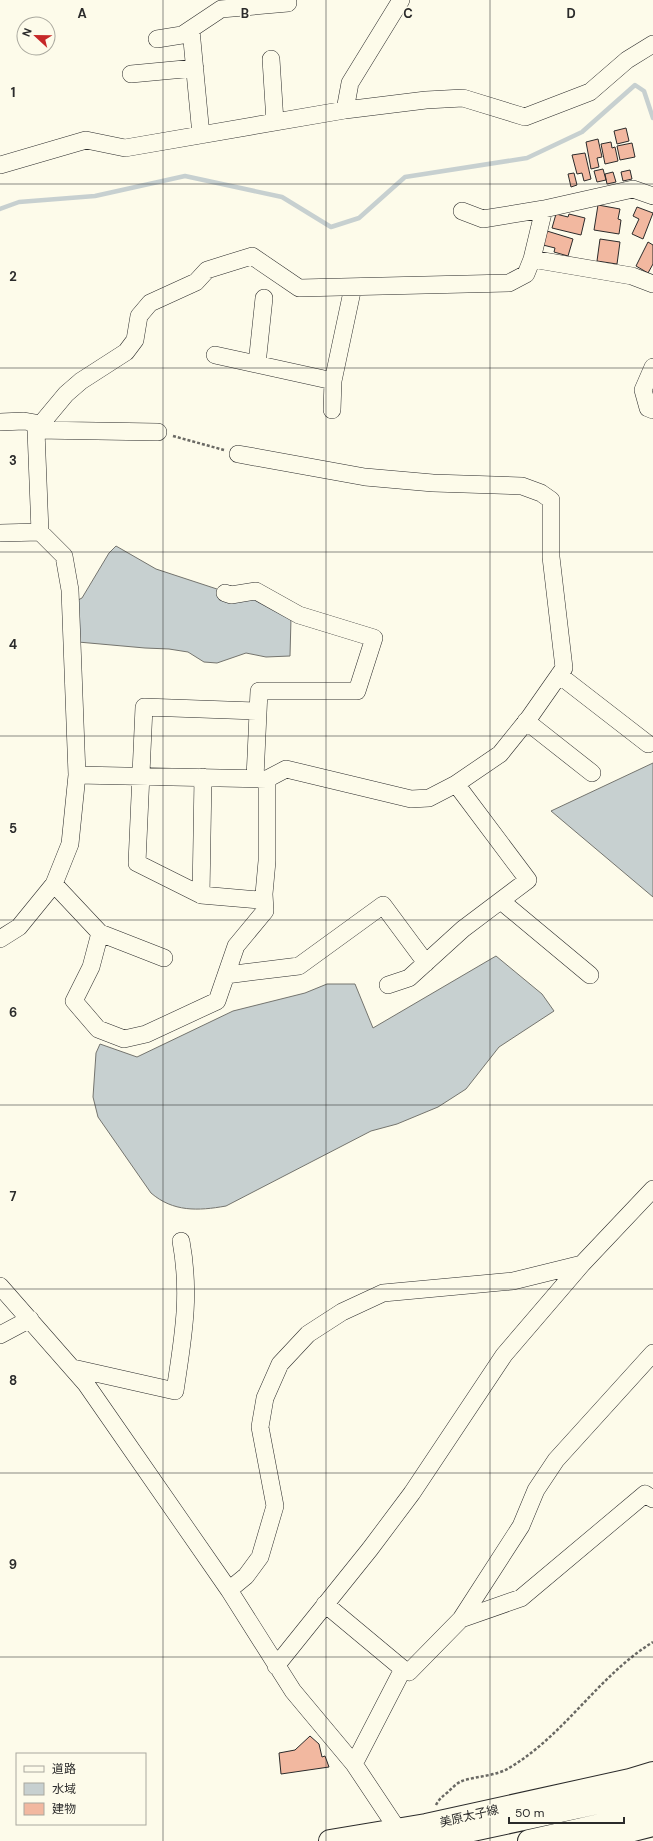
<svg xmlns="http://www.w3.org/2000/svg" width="653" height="1841" viewBox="0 0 653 1841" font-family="'DM Sans','Noto Sans JP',sans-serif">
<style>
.water{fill:#c7d0d0;stroke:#74746e}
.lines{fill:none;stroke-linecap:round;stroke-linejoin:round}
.stream{stroke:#c7d0d0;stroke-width:4.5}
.building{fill:#f2b8a0;stroke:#2b2b2b}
.minor-casing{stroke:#2b2b2b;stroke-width:18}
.major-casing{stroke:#2b2b2b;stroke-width:24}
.highway-casing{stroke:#2b2b2b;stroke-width:24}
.path{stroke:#6a6964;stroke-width:2.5;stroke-dasharray:3 2;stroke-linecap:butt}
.minor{stroke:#fdfbea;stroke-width:17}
.major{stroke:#fdfbea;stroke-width:22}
.highway{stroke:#fdfbea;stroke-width:22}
.grid{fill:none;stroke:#2b2b2b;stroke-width:1;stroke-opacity:0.55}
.labels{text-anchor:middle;stroke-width:3;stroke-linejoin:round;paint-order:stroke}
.street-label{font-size:12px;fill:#2b2b2b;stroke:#fdfbea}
.grid-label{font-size:13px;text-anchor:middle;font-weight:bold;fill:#2b2b2b;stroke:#fdfbea;stroke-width:3;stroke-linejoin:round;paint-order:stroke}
</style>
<rect width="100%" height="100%" fill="#fdfbea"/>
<path class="water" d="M116 546 156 569 223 591 254 597 291 618 290 656 266 657 246 653 217 663 204 662 188 652 169 649 145 648 78 642V600L82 598 109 553Z
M653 763V897L551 811Z
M496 956 542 994 554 1011 499 1047 466 1089 438 1107 397 1124 371 1131 226 1206C198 1211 173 1212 151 1193L98 1117 93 1097 96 1053 100 1044 137 1057 233 1011 305 993 327 984H355L373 1028Z"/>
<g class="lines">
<path class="stream" d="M0 209 19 202 95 196 185 176 282 197 331 227 359 218 405 177 527 158 582 132 635 85 644 91 653 118"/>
</g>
<path class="building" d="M626 128 629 141 617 144 614 131Z
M598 139 602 157 597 158 599 167 591 169 586 142Z
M611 142 612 148 615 147 618 161 605 164 601 144Z
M632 143 635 157 620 160 617 146Z
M585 153 591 179 584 181 582 173 577 174 572 155Z
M603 169 606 180 597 182 594 171Z
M630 170 632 179 623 181 621 172Z
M613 172 616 182 607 184 605 174Z
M574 173 577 185 571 187 568 174Z
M598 205 620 209 618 219 621 220 619 234 594 230Z
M637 207 653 213 643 239 632 234 639 219 633 216Z
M556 214 568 217 569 214 585 218 581 235 552 228Z
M547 231 573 239 568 256 554 252 555 248 543 245Z
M600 239 620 242 617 264 597 261Z
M648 242 653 245V264L648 273 636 266Z
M310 1736 319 1744 322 1757 325 1756 329 1767 281 1774 279 1753 295 1750Z"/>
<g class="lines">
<defs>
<path id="minor" d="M191 30 201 135
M157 39 182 35 221 9 288 3
M271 59 275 122
M131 74 195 68
M345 110 350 83 401 0
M0 165 86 140 125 148 345 110 426 100 463 98 525 117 590 92 627 60 653 44
M462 211 483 219 544 209
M532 259 632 276 653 284
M215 355 333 381
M257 364 264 298
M653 367 643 390 648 408 653 410
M332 410 333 381 353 287
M0 422 24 421 41 424
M36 430 158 432
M0 533 40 532
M225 593 231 595 256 591 299 615 374 638 357 691H259L255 778
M559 675 648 744
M257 711 144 707 137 863 201 895 258 900 264 894 267 861V779
M526 721 592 773
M77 775 267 779 286 769 411 799 429 798 456 784 500 754 529 718 564 668 551 557V500L541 493 522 486 433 483 365 477 238 454
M54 884 100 933 91 967 74 1001 98 1029 124 1039 146 1034 217 1001 236 946 265 911 264 894
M201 895 203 777
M501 901 590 975
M100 933 164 958
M0 939 19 927 54 884 70 844 77 775 70 590 64 556 40 532 36 430 66 394 81 381 126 352 135 340 139 316 150 303 196 282 207 270 252 256 299 288 509 283 526 274 532 259 544 209 633 189 653 196
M226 975 299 966 383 905 426 963
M388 985 409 978 463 929 528 880 456 784
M0 1286 86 1384 229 1590 293 1691 354 1764 404 1839
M0 1335 30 1319
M73 1368 175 1391C183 1337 191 1296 181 1241
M229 1590 246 1576 260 1557 275 1506 260 1427 265 1398 280 1364 308 1334 342 1312 383 1293 513 1281 582 1264 653 1189
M325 1604 403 1669 354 1764
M461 1619 521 1598 645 1494 653 1499
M276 1666 370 1549 412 1493 504 1355 582 1264
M403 1669 409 1672 461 1619 521 1526 536 1490 556 1460 653 1353"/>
<path id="major" d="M330 1841 426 1825 630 1780 653 1773
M590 1841 653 1825"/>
<path id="highway" d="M408 1841 468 1831 653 1791
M529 1841 653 1813"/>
</defs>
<use href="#minor" class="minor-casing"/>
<use href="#major" class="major-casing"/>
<use href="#highway" class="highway-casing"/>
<path class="path" d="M173 436 224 450
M436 1805C439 1799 443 1796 448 1792 452 1788 457 1783 462 1781 477 1776 496 1776 509 1768 565 1735 598 1676 653 1642"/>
<use href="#minor" class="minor"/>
<use href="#major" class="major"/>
<use href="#highway" class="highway"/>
</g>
<path class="grid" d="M163 0V1841M326 0V1841M490 0V1841M0 184H653M0 368H653M0 552H653M0 736H653M0 920H653M0 1105H653M0 1289H653M0 1473H653M0 1657H653"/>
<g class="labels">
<g class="street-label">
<text transform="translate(469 1816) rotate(-13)" y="4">美原太子線</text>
</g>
</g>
<g class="grid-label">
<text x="82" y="18">A</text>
<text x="245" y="18">B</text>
<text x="408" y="18">C</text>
<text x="571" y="18">D</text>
<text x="13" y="97">1</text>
<text x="13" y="281">2</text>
<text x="13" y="465">3</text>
<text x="13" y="649">4</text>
<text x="13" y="833">5</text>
<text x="13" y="1017">6</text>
<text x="13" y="1201">7</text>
<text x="13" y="1385">8</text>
<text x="13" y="1569">9</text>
</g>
<rect x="16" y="1753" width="130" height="72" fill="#fdfbea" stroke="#a9a89e"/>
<rect x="24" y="1766" width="20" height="6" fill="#fdfbea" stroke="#a9a89e"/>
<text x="52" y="1773" font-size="12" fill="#2b2b2b">道路</text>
<rect x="24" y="1783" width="20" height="12" fill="#c7d0d0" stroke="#a9a89e"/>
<text x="52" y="1793" font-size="12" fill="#2b2b2b">水域</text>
<rect x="24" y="1803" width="20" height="12" fill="#f2b8a0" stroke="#a9a89e"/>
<text x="52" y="1813" font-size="12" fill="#2b2b2b">建物</text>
<g transform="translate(36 36) rotate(292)"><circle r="19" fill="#fdfbea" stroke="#a9a89e"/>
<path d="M0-3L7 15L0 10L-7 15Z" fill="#c62828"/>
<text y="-6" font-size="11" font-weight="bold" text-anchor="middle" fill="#2b2b2b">N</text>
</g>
<path d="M509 1817v6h115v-6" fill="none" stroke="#2b2b2b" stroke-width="2"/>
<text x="515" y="1817" font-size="12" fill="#2b2b2b" stroke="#fdfbea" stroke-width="3" paint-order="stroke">50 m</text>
</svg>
